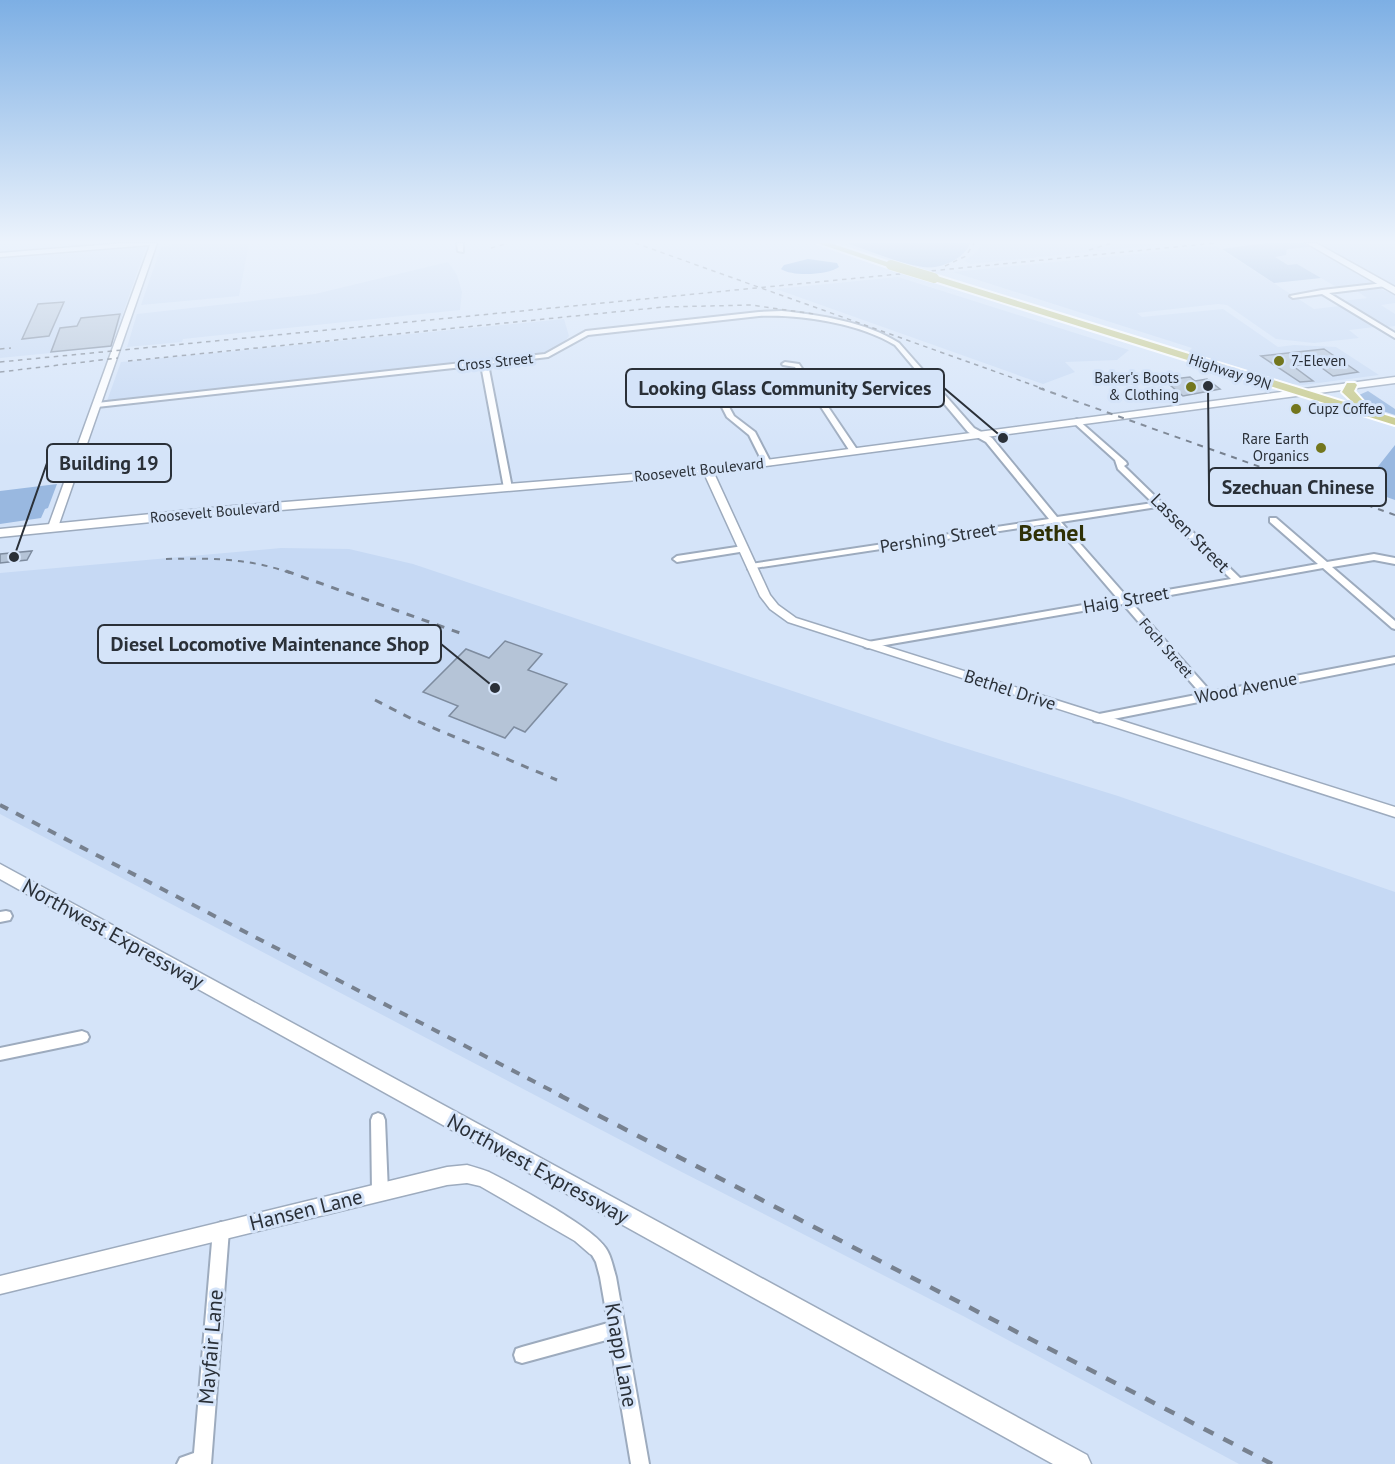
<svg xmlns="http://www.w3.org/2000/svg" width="1395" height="1464" viewBox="0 0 1395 1464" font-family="'PT Sans',sans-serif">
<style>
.built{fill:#c6d9f4}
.green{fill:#99b8e0}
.water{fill:#7ca7de}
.building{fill:#b5c4d7;stroke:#7e8c9f;stroke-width:1.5}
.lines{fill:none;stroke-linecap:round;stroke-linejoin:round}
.minor-casing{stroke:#9dabbe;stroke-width:4}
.tertiary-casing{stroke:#9dabbe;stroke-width:3}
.secondary-casing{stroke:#9dabbe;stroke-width:3}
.primary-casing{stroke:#fff;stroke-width:4}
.minor{fill:#fff;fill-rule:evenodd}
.tertiary{fill:#fff;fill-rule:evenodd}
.secondary{fill:#fff;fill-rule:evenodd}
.primary{fill:#c7c987;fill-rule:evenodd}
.rail-far4{stroke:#77818f;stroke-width:1.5;stroke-dasharray:4.5 4.5;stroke-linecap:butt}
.rail-far3{stroke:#77818f;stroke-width:2;stroke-dasharray:6 6;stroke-linecap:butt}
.rail-far2{stroke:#77818f;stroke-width:3;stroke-dasharray:8 8;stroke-linecap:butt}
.rail-far1{stroke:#77818f;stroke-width:4;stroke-dasharray:9 9;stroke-linecap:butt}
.rail{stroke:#77818f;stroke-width:4.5;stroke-dasharray:11 11;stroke-linecap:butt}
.primary-bridge-casing{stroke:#fff;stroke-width:11;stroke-linecap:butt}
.primary-bridge{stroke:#c7c987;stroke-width:10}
.poi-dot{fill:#73761d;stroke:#d5e4f9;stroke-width:2}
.labels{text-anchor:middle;stroke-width:6;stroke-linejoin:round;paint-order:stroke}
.far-poi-label{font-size:15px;fill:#2a3038;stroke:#d5e4f9;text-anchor:start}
.far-street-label{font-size:15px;fill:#2a3038;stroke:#d5e4f9}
.street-label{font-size:18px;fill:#2a3038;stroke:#d5e4f9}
.near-street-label{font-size:21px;fill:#2a3038;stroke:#d5e4f9}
.district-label{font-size:24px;font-weight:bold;fill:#2f3106;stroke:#d5e4f9}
.leader{fill:none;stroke:#2a3038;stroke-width:2}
.callout-dot{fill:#2a3038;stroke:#d5e4f9;stroke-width:2}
.callout{fill:#d5e4f9;stroke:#2a3038;stroke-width:2}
.callout-label{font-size:20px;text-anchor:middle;font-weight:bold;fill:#2a3038}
</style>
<rect width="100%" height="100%" fill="#d5e4f9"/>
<path class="built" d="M182 243H249L239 296 141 305 161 247Z
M981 243H1177L971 264 964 261 977 252Z
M1317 243H1395V287Z
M143 246 146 247 111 347 0 358V258Z
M1216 246 1314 309 1340 306 1375 327 1349 330 1359 338 1314 343 1276 339 1227 305 1218 304 1137 313 1142 317 1223 309 1278 347 1294 345 1336 347 1379 375 1303 385 1292 384 1188 352 1192 348 953 272Z
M1310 247 1375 284V285L1340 289 1297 264 1288 265 1274 256 1286 255 1287 249Z
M448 262 457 275 462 292 460 310 183 339 182 342 127 347 137 314 315 294Z
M898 277 1129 350 1117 360 1065 362 1075 372 1043 384 776 289Z
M1381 289 1395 295V303L1381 305 1395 314V326L1386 327 1343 301 1367 298 1357 291Z
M564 319 569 336 561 346 548 352 107 401 121 362Z
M281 548 349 549 413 564 945 742 1118 796 1395 892V1464H1239L965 1317 670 1166 0 814V573Z"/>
<path class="green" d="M846 243H970C965 259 939 270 923 267 897 263 871 251 846 243Z
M1266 243H1304L1310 247 1287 249 1286 255 1275 257 1288 265 1297 264 1321 278 1274 283 1222 249Z
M1368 391 1395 409V415L1371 407 1359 395Z
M1395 445V500L1361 488Z
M57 484 48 508 45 509 41 518 0 524V491Z"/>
<path class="water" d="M808 259 837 263 839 267C828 275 793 277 781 269L784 265Z"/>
<path class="building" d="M64 302 49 336 22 339 38 304Z
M120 314 111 346 51 352 60 328 77 326 81 318Z
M1324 349 1358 372 1333 376 1315 363 1293 366 1313 381 1300 382 1261 356Z
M1190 377 1195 381 1207 379 1220 389 1183 396 1164 380Z
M32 551 27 560 0 563V554Z
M505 641 542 654 528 670 567 684 525 732 514 727 505 738 449 716 458 706 423 692 466 649 489 658Z"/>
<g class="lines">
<defs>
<path id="minor" d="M457 243H463V252L458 251Z
M1384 283 1387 285 1386 286 1329 293 1395 333V338L1322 294 1293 298 1290 296 1322 290Z
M782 311C820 315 866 322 899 343L974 428 992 438 1057 517 1153 503 1118 469 1115 460 1074 423 1073 421 1077 419 1126 462 1127 464 1124 466 1161 502H1164L1165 505 1240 578 1318 564 1270 522V518H1276L1327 562 1374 554 1395 558V564L1374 560 1332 567 1395 621V629L1392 628 1323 568 1131 602 1211 692 1395 657V663L1098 722 1094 721 1093 718 1094 715 1201 694 1123 604 868 648 865 647 863 645 865 643 868 642 1118 599 1053 523 748 569V565L751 564 1049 519 986 442 968 432 895 345C859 323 800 314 759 316L588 335 548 357 488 364 512 488 508 490 504 488 481 365 97 407 93 405 97 403 545 354 586 331 759 312ZM1157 507 1231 579 1127 597 1061 522Z
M785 362 799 364 858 451 857 453H851L795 367 783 365 782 364Z
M709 374 712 376 734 416 755 432 771 463 770 465H764L749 435 727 417 706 376Z
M743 546 746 547V551L677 562 673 559 677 556Z
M6 911 10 912 12 916 10 920 0 922V912Z
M82 1031 87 1033 89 1037 87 1041 82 1043 0 1060V1048Z
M378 1113 383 1115 385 1120 388 1192 385 1197 380 1200 375 1197 372 1192 371 1120 373 1115Z
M221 1222 226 1225 229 1230 211 1464H177L180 1458 194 1453 213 1230 216 1225Z
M596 1240C610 1246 612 1264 616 1277L649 1464H631L610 1339 522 1363 516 1361 514 1355 516 1349 522 1347 608 1323 600 1277 596 1262 588 1248 590 1242Z"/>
<path id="tertiary" d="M125 243H157L58 527 53 530 50 529 48 527 150 245 0 257V253Z
M708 468 713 471 770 595 778 605 796 618 1395 807V817L788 622 770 609 760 596 703 471Z
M467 1165C474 1167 482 1169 489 1172 511 1183 598 1230 605 1248L602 1254 596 1257 590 1254 575 1241 480 1186 467 1183 447 1185 0 1294V1276L447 1167Z"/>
<path id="secondary" d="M1306 243H1316L1395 287V294Z
M1395 377V383L697 475 222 515 0 537V529L222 507 697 469Z
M0 864 1087 1455 1091 1464H1053L0 879Z"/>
<path id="primary" d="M817 243H830L896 265 888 267Z
M931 276H937L1357 406 1342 392 1347 383H1355L1357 385 1354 391 1372 411 1395 418V425L931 280Z"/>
</defs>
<use href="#minor" class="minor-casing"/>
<use href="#tertiary" class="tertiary-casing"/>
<use href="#secondary" class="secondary-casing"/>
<use href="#primary" class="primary-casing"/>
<use href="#minor" class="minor"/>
<use href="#tertiary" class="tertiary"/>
<use href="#secondary" class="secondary"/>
<use href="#primary" class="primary"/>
<path class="rail-far4" d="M635 243 1044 389
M491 248 508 243
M1089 250 1112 243
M945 266 966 256 974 243
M0 349 11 348
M128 361 664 307 751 305 814 314
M0 362 1216 243
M0 372 118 358"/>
<path class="rail-far3" d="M1039 388 1395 515
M166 559C209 558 249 558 290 573"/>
<path class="rail-far2" d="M286 571 460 633
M375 700 412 719 557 780"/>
<path class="rail-far1" d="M0 805 562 1096"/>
<path class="rail" d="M559 1095 1272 1464"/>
<defs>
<path id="primary-bridge" d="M891 265 934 278"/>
</defs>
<use href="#primary-bridge" class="primary-bridge-casing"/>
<use href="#primary-bridge" class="primary-bridge"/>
</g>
<linearGradient id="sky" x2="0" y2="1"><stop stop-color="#7dafe4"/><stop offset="0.54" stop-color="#ecf3fc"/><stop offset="1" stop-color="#ecf3fc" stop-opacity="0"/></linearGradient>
<rect width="1395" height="448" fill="url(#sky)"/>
<g class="poi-dot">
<circle cx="1279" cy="361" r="6"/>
<circle cx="1191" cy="387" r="6"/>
<circle cx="1296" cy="409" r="6"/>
<circle cx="1321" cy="448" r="6"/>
</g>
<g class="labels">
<g class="far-poi-label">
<text x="1291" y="366">7-Eleven</text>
<text x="1179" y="383" text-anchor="end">Baker's Boots<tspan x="1179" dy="17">&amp; Clothing</tspan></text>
<text x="1308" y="414">Cupz Coffee</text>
<text x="1309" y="444" text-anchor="end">Rare Earth<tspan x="1309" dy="17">Organics</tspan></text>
</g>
<g class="far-street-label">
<text transform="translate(495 362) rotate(-6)" y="5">Cross Street</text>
<text transform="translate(1230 372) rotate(18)" y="5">Highway 99N</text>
<text transform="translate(699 470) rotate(-6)" y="5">Roosevelt Boulevard</text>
<text transform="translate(215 512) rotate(-5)" y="5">Roosevelt Boulevard</text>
<text transform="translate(1166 648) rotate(49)" y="5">Foch Street</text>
</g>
<g class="street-label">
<text transform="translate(1190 533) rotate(45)" y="6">Lassen Street</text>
<text transform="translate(938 538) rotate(-9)" y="6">Pershing Street</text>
<text transform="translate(1126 600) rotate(-10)" y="6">Haig Street</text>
<text transform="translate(1246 688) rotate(-11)" y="6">Wood Avenue</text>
<text transform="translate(1010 690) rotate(18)" y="6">Bethel Drive</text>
</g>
<g class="near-street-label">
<text transform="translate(113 934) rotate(29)" y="7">Northwest Expressway</text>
<text transform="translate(538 1169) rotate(29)" y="7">Northwest Expressway</text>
<text transform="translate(306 1210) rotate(-14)" y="7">Hansen Lane</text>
<text transform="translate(211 1347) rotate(-85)" y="7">Mayfair Lane</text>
<text transform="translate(621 1355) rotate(80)" y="7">Knapp Lane</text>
</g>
<g class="district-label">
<text x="1052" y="541">Bethel</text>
</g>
</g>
<path class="leader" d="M1003 438L944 388M14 557L47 463M1208 386L1209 487M495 688L441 644"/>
<g class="callout-dot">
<circle cx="1003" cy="438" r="6"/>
<circle cx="14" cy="557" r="6"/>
<circle cx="1208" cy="386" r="6"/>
<circle cx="495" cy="688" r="6"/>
</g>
<g class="callout">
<rect x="626" y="369" width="318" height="38" rx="6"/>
<rect x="47" y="444" width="124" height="38" rx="6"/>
<rect x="1209" y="468" width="177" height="38" rx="6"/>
<rect x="98" y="625" width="343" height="38" rx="6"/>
</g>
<g class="callout-label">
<text x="785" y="395">Looking Glass Community Services</text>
<text x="109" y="470">Building 19</text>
<text x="1298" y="494">Szechuan Chinese</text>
<text x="270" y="651">Diesel Locomotive Maintenance Shop</text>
</g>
</svg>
